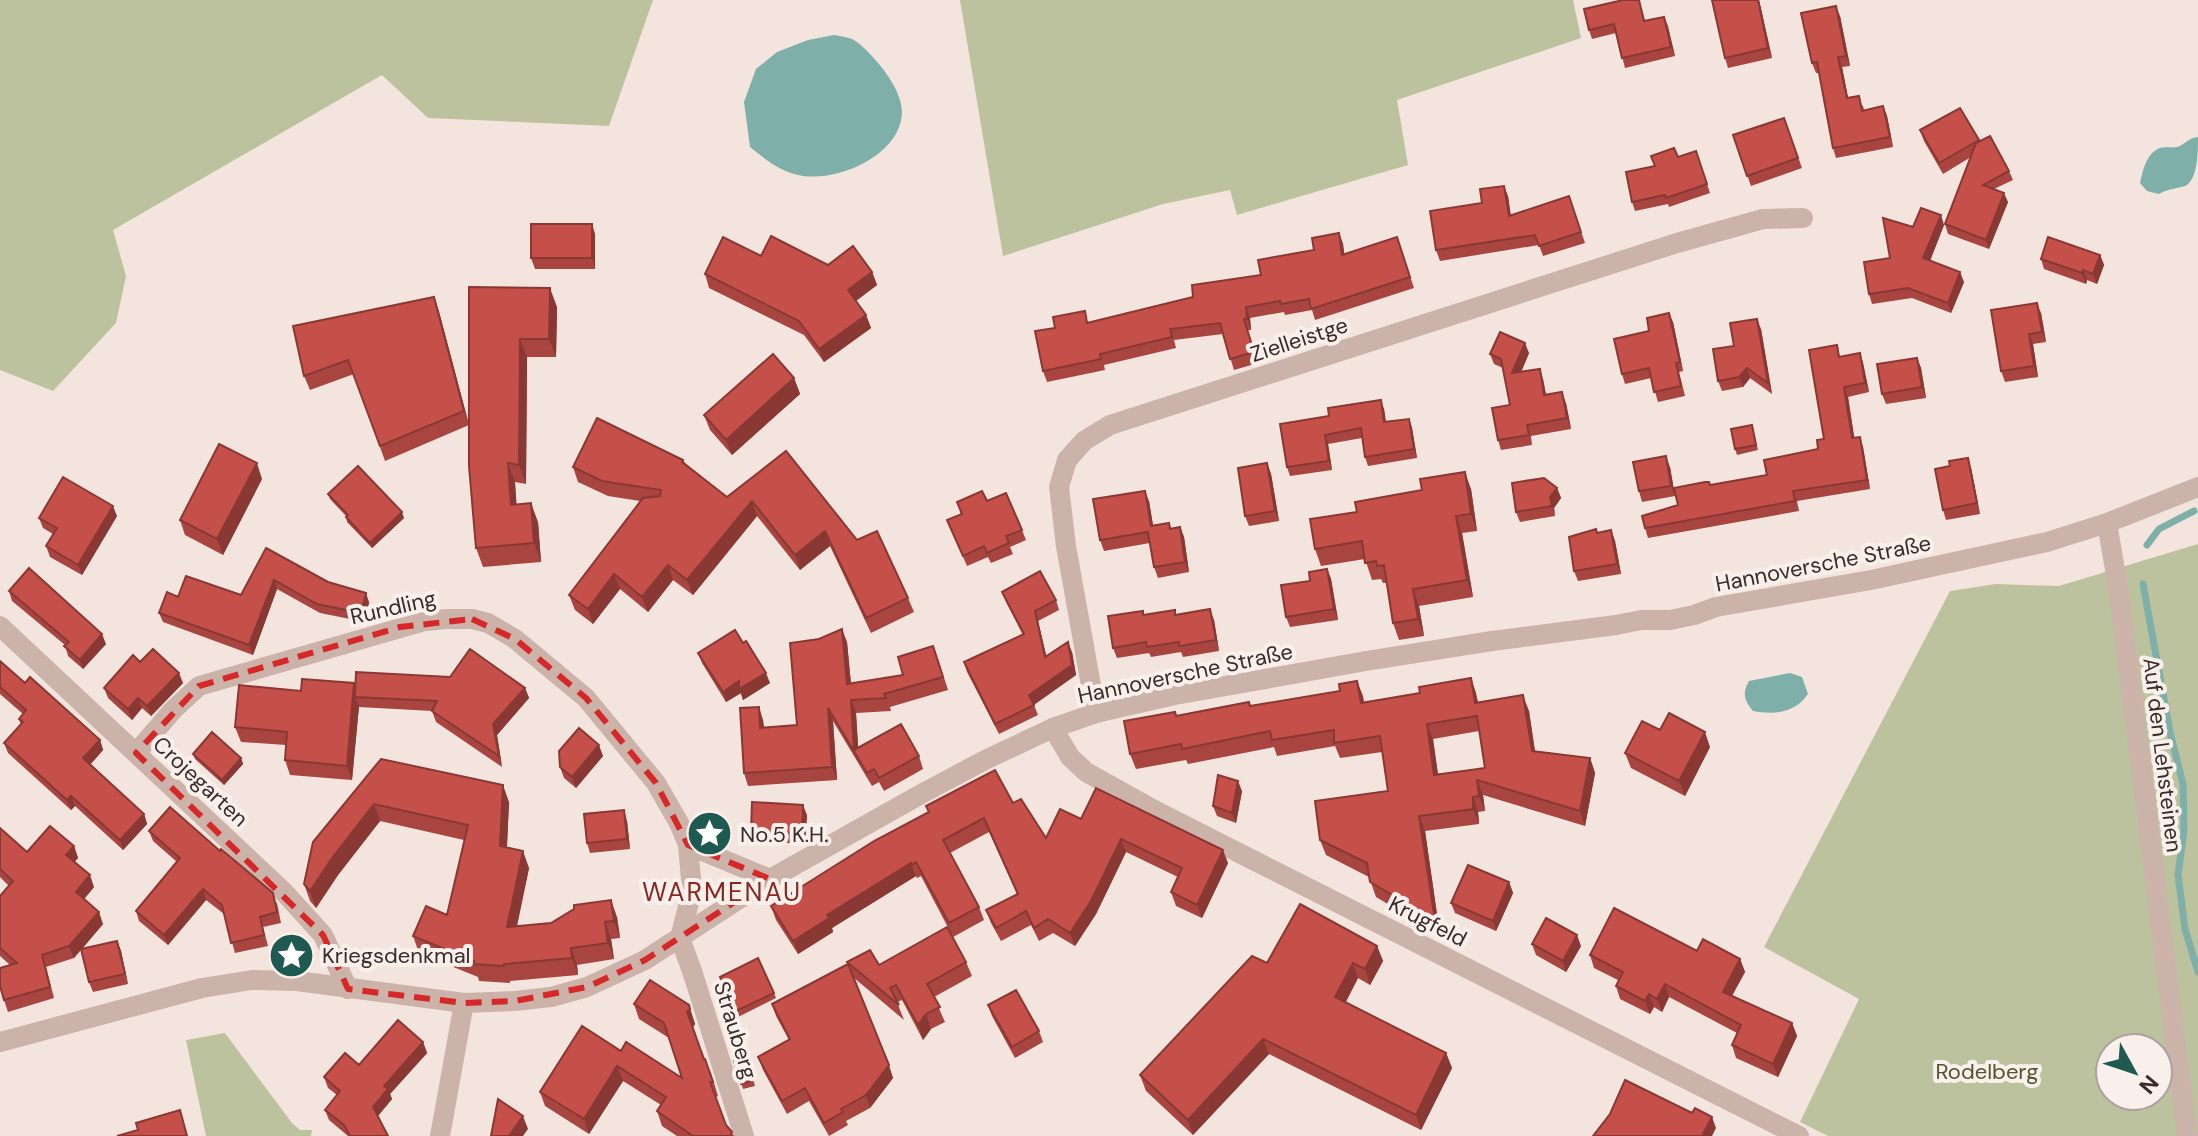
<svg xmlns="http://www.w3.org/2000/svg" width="2198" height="1136" viewBox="0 0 2198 1136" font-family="'DM Sans',sans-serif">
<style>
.green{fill:#bdc29e;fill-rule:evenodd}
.water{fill:#7eafa8}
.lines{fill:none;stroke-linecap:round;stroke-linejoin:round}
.stream{stroke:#7eafa8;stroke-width:7}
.minor{stroke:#cbb3aa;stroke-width:20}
.tertiary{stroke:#cbb3aa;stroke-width:20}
.wall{fill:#a94540;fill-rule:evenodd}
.shaded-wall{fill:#8a3834}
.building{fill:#c5504a;stroke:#8a3834;stroke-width:2;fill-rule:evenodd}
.marked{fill:none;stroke:#d62828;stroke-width:6;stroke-dasharray:16 10;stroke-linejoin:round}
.labels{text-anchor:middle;stroke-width:8;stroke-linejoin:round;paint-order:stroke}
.street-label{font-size:22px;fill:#382b2a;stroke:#faf0eb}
.poi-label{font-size:22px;fill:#382b2a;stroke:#faf0eb;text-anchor:start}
.park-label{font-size:22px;fill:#4f562d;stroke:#faf0eb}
.quarter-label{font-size:26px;letter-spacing:2px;fill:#872823;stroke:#faf0eb}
</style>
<rect width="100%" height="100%" fill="#f3e5de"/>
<path class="green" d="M0 0H653L609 126 428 118 382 75 113 230 126 276 116 323 53 391 0 370Z
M960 0H1573L1581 38 1397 100 1408 165 1237 215 1230 190 1163 204 1003 256Z
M2198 544V1136H1828L1800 1122 1859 999 1764 947 1950 591 1996 584 2059 586ZM2110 1048H2158V1096H2110Z
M225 1033 292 1123 300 1130H312L311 1136H206L186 1040Z"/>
<path class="water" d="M834 35C839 36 847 37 852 39 863 45 875 59 883 69 892 81 902 97 902 113 900 155 840 181 803 176 782 173 766 160 750 147L744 102 756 69 777 52 808 40Z
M2198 137C2198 152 2198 180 2185 186 2175 189 2168 189 2159 194L2147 191 2140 183C2143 171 2146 153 2160 148 2166 146 2173 149 2180 146 2187 142 2189 138 2198 137Z
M1790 673 1802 677 1808 694C1795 713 1775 715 1753 711 1744 700 1742 693 1749 681Z"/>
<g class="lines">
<path class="stream" d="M2147 545 2159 529 2194 511
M2143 584 2170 732 2183 784 2184 831 2178 875 2185 929 2198 972"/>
<path class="minor" d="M2107 523 2119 593 2187 1136
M0 626 283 891 323 935 348 989
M1096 713 1066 546 1059 487 1067 460 1084 441 1110 425 1677 243 1763 219 1803 218
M1053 728 1070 757 1086 772 1158 812 1799 1136
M136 753 173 710 199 686 425 621 447 619H472L488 623 515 639 586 698 656 783 679 823 688 845 692 891 680 938 693 974 744 1136
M688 845 770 879"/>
<path class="tertiary" d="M0 1042 202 988 252 980 297 981 464 1003 515 1001 551 997 587 987 645 960 770 879 923 793 987 759 1053 728 1096 713 1175 695 1366 661 1492 641 1616 625 1641 620H1670L1694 615 1716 607 1871 580 2047 542 2107 523 2198 487
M440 1136 464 1003"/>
</g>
<path class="wall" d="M1639 0 1645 21 1664 17 1675 56 1625 68 1616 33 1592 39 1589 30Z
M1759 0 1772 58 1728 68 1725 58Z
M1840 16 1850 66 1842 67 1848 98 1863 106 1864 110 1883 106 1887 116 1893 147 1836 158 1833 148 1819 73H1816L1812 63Z
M1960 108 1979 142 2009 171 2013 180 1994 189 2008 202 1989 249 1948 234 1945 224 1971 157 1943 174 1924 141 1920 130Z
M1784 118 1802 168 1751 186 1733 135Z
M1696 151 1710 193 1669 207 1668 204 1635 211 1632 202 1655 166Z
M1508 196 1511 216 1569 196 1585 243 1543 256 1539 245 1440 261 1436 250 1482 203Z
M1944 225 1930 261 1964 282 1951 313 1912 298 1872 304 1869 294 1890 258 1913 227Z
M1339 233 1343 244 1344 254 1397 237 1414 288 1315 320 1312 310 1285 315 1284 312 1250 318 1251 330H1248L1258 363 1234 370 1223 334 1174 340 1176 348 1104 365 1105 370 1047 382 1043 371 1089 322 1193 297 1261 275 1314 250Z
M595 234V269H535L531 258Z
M2100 255 2104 265 2097 284 2087 280 2086 284 2044 269 2041 259Z
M761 256 828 265 872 272 877 285 856 301 866 315 871 328 824 362 804 335 709 288 705 274Z
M469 287 557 307 556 357H527L526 484 515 482 516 504 538 522 541 562 483 567 476 548Z
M434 297 439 312 469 425 385 461 354 374 310 390 304 376Z
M2041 313 2046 342 2033 344 2038 377 2005 382 2001 371Z
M1673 322 1683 371 1679 372 1685 396 1658 402 1651 378 1625 384 1622 374 1649 331Z
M1761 329 1772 394 1750 378 1743 387 1722 391 1718 381 1734 346Z
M1529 353 1521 372 1543 379 1546 395 1566 403 1571 429 1531 436 1532 445 1501 450 1498 440 1510 405 1503 368 1494 364 1490 354Z
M1860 353 1863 363 1869 392 1848 397 1854 438 1863 447 1870 489 1797 501 1799 511 1648 538 1645 528 1678 505 1710 485 1767 475 1818 449 1824 439 1841 357Z
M1917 358 1921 368 1926 398 1886 404 1882 394Z
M794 378 800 394 732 455 710 430 704 415Z
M1384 409 1386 422 1409 419 1412 428 1417 458 1368 466 1365 457 1362 438 1328 444 1332 470 1290 476 1287 467 1280 424Z
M1752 425 1758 450 1737 455 1735 449Z
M786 451 857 540 908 598 914 612 871 633 830 546 800 570 757 516 693 595 673 580 648 612 620 589 593 624 575 610 569 595 640 501 608 496 578 482 573 467 683 460 685 463 727 497Z
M1968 458 1971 468 1980 514 1946 520 1943 510 1950 466Z
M1267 463 1271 474 1279 521 1249 526 1245 516Z
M1670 467 1675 496 1642 502 1639 491Z
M262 479 223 555 185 535 180 520Z
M1557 488 1561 498 1554 508 1555 516 1520 522 1516 512Z
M1471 489 1477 531 1462 533 1473 597 1419 606 1424 636 1399 640 1393 623 1387 583H1383L1381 579 1372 580 1365 559 1321 566 1315 549 1357 512Z
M328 494 404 518 372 548 347 522 346 516 330 499Z
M987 501 1022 530 1026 540 1010 547 1013 554 991 563 988 557 967 566 947 520 961 514 957 502Z
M1149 501 1153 526 1169 523 1171 528 1180 527 1184 537 1189 572 1158 578 1154 567 1150 543 1104 551 1100 540Z
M117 516 82 575 50 557 46 546 53 534 43 528 39 518Z
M1611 530 1615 541 1621 574 1578 581 1574 571Z
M266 548 328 582 369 602 365 622 320 613 277 589 253 655 163 622 159 613 178 597 241 595Z
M1327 569 1331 579 1338 620 1290 627 1286 617 1310 581Z
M9 591 106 644 83 669 68 656 65 645 12 601Z
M1002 592 1056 600 1059 610 1038 621 1046 656 1072 652 1076 675 1034 705 1038 715 999 734 967 672 964 662 1023 635 1006 602Z
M1144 615H1176L1214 620 1219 651 1183 657 1181 652 1151 657 1149 653 1117 658 1113 648Z
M847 642 851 683 903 675 938 659 948 690 890 707 891 711 856 713 858 748 919 756 923 769 884 791 879 782 872 786 833 721 837 780 748 786 744 773 763 720 764 727 797 725Z
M698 653 770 683 743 700 741 693 726 702 702 663Z
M0 661 25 683 100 740 103 750 90 765 144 814 147 824 123 850 75 806 71 810 8 753 4 743 21 725 19 719 23 714 0 694Z
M140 662 183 683 151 716 142 708 132 720 108 698 104 688Z
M1471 678 1478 702 1529 711 1535 751 1590 758 1595 773 1585 826 1483 795 1485 811 1478 812 1479 824 1425 831 1440 935 1376 897 1369 877 1326 855 1320 840 1388 791 1382 752 1340 758 1335 746 1277 756 1274 747 1188 764 1186 760 1136 769 1130 754 1176 716 1250 706 1340 691 1357 681 1364 702 1420 693ZM1479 731 1485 768 1438 774 1433 739Z
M354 683 356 687 525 688 529 698 497 735 502 767 436 722 432 711 359 707V706L352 780 290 775 285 760 286 745 241 742 235 727Z
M1710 747 1685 796 1631 768 1625 753Z
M193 754 241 758 243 764 224 785 195 759Z
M603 756 576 788 564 778 560 767Z
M381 759 509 802 507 848 529 868 517 926 617 917 620 938 611 939 614 959 577 965 578 975 510 981V983L479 981 478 977 419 953 413 936 447 915 464 840 380 821 338 875 316 908 310 901 304 884Z
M1242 791 1236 823 1217 816 1213 806Z
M1013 803 1046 838 1081 819 1228 863 1202 918 1176 906 1171 892 1178 877 1126 852 1096 914 1075 946 1053 933 1039 941 1031 925 1001 941 991 923 986 910 1017 894 989 832 950 853 979 907 984 920 953 937 921 876 917 878 916 876 832 928 833 932 798 954 776 920 771 906 929 812 926 806Z
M807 815 805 844 755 841 751 831Z
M627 821 630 849 590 853 587 843Z
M0 828 27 852 74 846 78 858 74 862 94 887 84 899 103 924 82 949 117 941 121 951 128 984 93 992 89 982 81 949 74 958 46 967 54 998 8 1012 4 1000 10 965 0 956V896L9 886 0 877Z
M149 831 277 903 281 923 263 927 268 946 235 953 224 914 206 900 168 945 139 921 136 911 177 862 153 841Z
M1509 882 1513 893 1496 931 1455 913 1451 903Z
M1532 944 1581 946 1566 972 1536 955Z
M1377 946 1383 961 1370 985 1358 978 1346 1002 1446 1053 1452 1068 1421 1130 1269 1054 1193 1135 1146 1091 1140 1075 1267 963Z
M1697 951 1740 959 1745 972 1732 996 1792 1023 1797 1036 1778 1077 1736 1058 1732 1045 1737 1033 1669 997 1662 1012 1654 1007 1650 1014 1620 999 1616 986 1618 980 1594 968 1590 955Z
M847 962 879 965 966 962 972 976 934 997 945 1022 931 1029 923 1040 902 1000 897 1002 904 1020 853 977 893 1078 870 1108 846 1121 848 1125 829 1136 809 1101 787 1114 763 1070 758 1057 789 1040 776 1016 772 1004 851 971Z
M722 982 774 993 776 998 738 1017Z
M634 1004 689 1005 695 1024 693 1027 704 1059 711 1073 718 1096 716 1097 726 1125 734 1136H677L662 1126 657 1111 661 1105 623 1081 589 1134 545 1106 540 1092 621 1051 682 1078 669 1038 639 1019Z
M988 1005 1039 1031 1043 1042 1015 1058 992 1016Z
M423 1042 427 1053 390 1094 392 1099 378 1116 388 1136H348L329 1120 325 1110 337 1095 328 1088 324 1077Z
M747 1057 755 1086 743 1089 734 1061Z"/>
<path class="shaded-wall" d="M1758 0H1759L1772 58 1768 48Z
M1836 6 1840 16 1850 66 1846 56Z
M1664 17 1668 26 1675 56 1671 47Z
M1838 57 1842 67 1850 108 1847 98Z
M1883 106 1887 116 1893 147 1890 137Z
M1504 186 1508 196 1512 227 1509 216Z
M2004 193 2008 202 1989 249 1986 240Z
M1941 215 1944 225 1927 268 1923 258Z
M592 224 595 234V269L592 258Z
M1339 233 1343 244 1346 266 1342 255Z
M2100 255 2104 265 2097 284 2093 274Z
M2083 270 2087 280 2086 284 2082 273Z
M872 272 877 285 853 303 848 290Z
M1960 272 1964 282 1951 313 1948 303Z
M550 288 557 307 556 357 549 339Z
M434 297 439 312 469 425 464 411Z
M2037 303 2041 313 2046 342 2042 332Z
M1246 307 1250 318 1251 330 1247 319Z
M1669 313 1673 322 1683 371 1680 362Z
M866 315 871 328 824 362 819 349Z
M1757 319 1761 329 1772 394 1768 383Z
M2029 334 2033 344 2038 377 2034 366Z
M520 339 527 357 526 484 519 465Z
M1525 343 1529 353 1516 384 1512 373Z
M1860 353 1863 363 1869 392 1865 383Z
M1917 358 1921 368 1926 398 1922 387Z
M1747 368 1750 378 1743 387 1739 377Z
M1540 369 1543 379 1548 406 1544 395Z
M794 378 800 394 732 455 726 440Z
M1844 387 1848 397 1856 448 1852 438Z
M1562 392 1566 403 1571 429 1567 418Z
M1381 400 1384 409 1387 431 1384 422Z
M1409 419 1412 428 1417 458 1414 449Z
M1325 435 1328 444 1332 470 1329 461Z
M1860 437 1863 447 1870 489 1867 480Z
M1666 456 1670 467 1675 496 1671 486Z
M1968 458 1971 468 1980 514 1977 503Z
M257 463 262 479 223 555 217 539Z
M508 463 515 482 518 524 511 505Z
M1267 463 1271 474 1279 521 1275 511Z
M1465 472 1471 489 1477 531 1471 514Z
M1557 488 1561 498 1554 508 1555 516 1550 497Z
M1145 491 1149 501 1155 537 1151 526Z
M752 501 757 516 693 595 687 580Z
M531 503 538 522 541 562 534 543Z
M113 506 117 516 82 575 78 565Z
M402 512 404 518 372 548 370 543Z
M1456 516 1462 533 1473 597 1467 580Z
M1180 527 1184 537 1189 572 1185 562Z
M1611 530 1615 541 1621 574 1617 564Z
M825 531 830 546 800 570 795 555Z
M668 565 673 580 648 612 642 597Z
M1327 569 1331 579 1338 620 1334 609Z
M614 574 620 589 593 624 588 609Z
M274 580 277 589 253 655 249 645Z
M1413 589 1419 606 1424 636 1418 619Z
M366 593 369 602 365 622 361 613Z
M1210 609 1214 620 1219 651 1216 640Z
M1035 611 1038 621 1049 667 1045 657Z
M842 629 847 642 852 697 847 684Z
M102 634 106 644 83 669 80 660Z
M1068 642 1072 652 1076 675 1033 705 1029 695Z
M179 673 183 683 151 716 147 706Z
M766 673 770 683 743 700 741 693 726 702 723 692 739 681Z
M1471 678 1476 693 1481 718 1475 703Z
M1357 681 1363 696 1366 718 1361 703Z
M354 683 359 697H355L359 706 352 780 347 766Z
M525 688 529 698 497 735 502 767 499 756 493 724Z
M1523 695 1529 711 1537 766 1532 751Z
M138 698 142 708 132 720 128 709Z
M851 700 856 713 859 760 854 750Z
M759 707 763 720 765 741 760 728Z
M828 708 833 721 837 780 832 767Z
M1427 724 1433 739 1440 790 1434 775Z
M1705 732 1710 747 1685 796 1679 781Z
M100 740 103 750 87 768 83 758Z
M599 745 603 756 576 788 572 777Z
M241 758 243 764 224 785 222 780Z
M1590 758 1595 773 1585 826 1580 811Z
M1477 780 1483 795 1485 811 1479 796Z
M1238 781 1242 791 1236 823 1232 813Z
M503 785 509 802 506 863 500 846Z
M71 796 75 806 71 810 67 800Z
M1473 797 1478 812 1479 824 1473 809Z
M374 804 380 821 338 875 316 908 310 891 332 858Z
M803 805 807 815 805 844 802 834Z
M624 810 627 821 630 849 627 839Z
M144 814 147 824 123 850 120 840Z
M1419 816 1425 831 1440 935 1435 920Z
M1121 839 1126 852 1096 914 1075 946 1070 933Z
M74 846 78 858 70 867 66 855Z
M1223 850 1228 863 1202 918 1197 905Z
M523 851 529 868 513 944 507 927Z
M911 863 916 876 832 928 833 932 798 954 793 941 827 915Z
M90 875 94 887 80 904 76 892Z
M1509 882 1513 893 1496 931 1493 921Z
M203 889 206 900 168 945 164 935Z
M611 900 617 917 620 938 614 921Z
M99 912 103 924 74 958 69 946Z
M605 922 611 939 614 959 608 943Z
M1577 935 1581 946 1566 972 1563 961Z
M117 941 121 951 128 984 125 974Z
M1377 946 1383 961 1370 985 1365 969Z
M571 948 577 965 578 975 572 958Z
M1740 959 1745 972 1727 1004 1723 992Z
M1353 963 1358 978 1340 1012 1335 997Z
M1665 984 1669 997 1662 1012 1657 999Z
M1649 994 1654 1007 1650 1014 1645 1001Z
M690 1009 695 1024 693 1027 687 1012Z
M926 1014 931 1029 923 1040 918 1025Z
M1792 1023 1797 1036 1778 1077 1773 1064Z
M1263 1039 1269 1054 1193 1135 1188 1120Z
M423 1042 427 1053 390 1094 392 1099 376 1118 373 1107 384 1086Z
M1446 1053 1452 1068 1421 1130 1416 1115Z
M889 1065 893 1078 870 1108 866 1095Z
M617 1066 623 1081 589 1134 584 1119Z
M523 1116 528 1129 523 1136H509Z
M1712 1117 1716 1128 1712 1136H1702Z"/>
<path class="building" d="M1623 0H1639L1644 21 1664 17 1671 47 1622 58 1614 24 1589 30 1584 9Z
M1712 0H1758L1768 48 1725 58Z
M1836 6 1846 56 1838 57 1847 98 1859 96 1862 111 1883 106 1890 137 1833 148 1817 62 1812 63 1801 13Z
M1960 108 1979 140 1939 163 1920 130Z
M1784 118 1798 158 1747 176 1733 135Z
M1990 136 2009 171 1983 185 2004 193 1986 240 1945 224 1976 143Z
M1674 148 1678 157 1696 151 1707 184 1666 198 1665 195 1632 202 1626 172 1655 166 1651 156Z
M1504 186 1509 216 1569 196 1581 232 1539 246 1535 235 1436 250 1430 211 1482 203 1480 189Z
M1921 208 1941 215 1923 258 1960 272 1948 303 1908 288 1869 294 1864 262 1890 258 1883 218 1913 227Z
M531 224H592V258H531Z
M1339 233 1342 255 1397 237 1410 277 1311 309 1309 299 1281 304 1280 301 1246 307 1247 319H1244L1254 352 1230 359 1220 323 1170 329 1172 337 1100 354 1101 359 1043 371 1035 331 1055 328 1053 317 1085 311 1087 323 1193 297 1192 285 1261 275 1258 260 1314 250 1312 238Z
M771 236 828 265 853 246 872 272 848 290 866 315 819 349 799 321 705 274 723 237 761 256Z
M2048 237 2100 255 2093 274 2083 270 2082 273 2041 259Z
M469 287 550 288 549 339H520L519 465 508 463 511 505 531 503 534 543 476 548 469 466Z
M434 297 464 411 380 446 348 360 304 376 293 326Z
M2037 303 2042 332 2029 334 2034 366 2001 371 1991 310Z
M1669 313 1680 362 1676 363 1681 386 1654 392 1649 368 1622 374 1614 339 1649 331 1647 318Z
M1757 319 1768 383 1747 368 1739 377 1718 381 1713 349 1734 346 1730 323Z
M1500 332 1525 343 1512 373 1540 369 1544 395 1562 392 1567 418 1527 425 1529 435 1498 440 1492 408 1510 405 1501 359 1490 354Z
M1837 345 1839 357 1860 353 1865 383 1844 387 1852 438 1860 437 1867 480 1793 491 1795 501 1645 528 1642 516 1678 505 1674 488 1705 482H1709L1710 485 1767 475 1764 460 1818 449 1817 440 1824 439 1809 350Z
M773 354 794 378 726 440 704 415Z
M1917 358 1922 387 1882 394 1877 364Z
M1381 400 1384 422 1409 419 1414 449 1365 457 1361 428 1325 435 1329 461 1287 467 1280 424 1329 416 1328 408Z
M597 418 683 460 682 462 727 497 786 451 857 540 877 531 908 598 866 618 825 531 795 555 752 501 687 580 668 565 642 597 614 574 588 609 569 595 643 498 660 496 661 490 602 481 573 467Z
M1752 425 1756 445 1735 449 1731 429Z
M219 444 257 463 217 539 180 520Z
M1666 456 1671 486 1639 491 1633 462Z
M1968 458 1977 503 1943 510 1935 469 1950 466 1949 461Z
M1267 463 1275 511 1245 516 1238 468Z
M358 466 402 512 370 543 346 517 348 515 328 494Z
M1465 472 1471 514 1456 516 1467 580 1413 589 1418 619 1393 623 1384 565 1377 566 1376 561 1365 563 1362 541 1315 549 1310 519 1357 512 1355 502 1422 490 1420 479Z
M63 477 113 506 78 565 46 546 57 528 39 518Z
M1544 478 1557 488 1550 497 1552 506 1516 512 1512 483Z
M982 491 987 501 1006 493 1022 530 1006 536 1009 543 987 553 984 546 963 556 947 520 962 514 957 502Z
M1145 491 1151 526 1169 523 1170 529 1180 527 1185 562 1154 567 1148 532 1100 540 1093 499Z
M1596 529 1597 533 1611 530 1617 564 1574 571 1569 537Z
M266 548 328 582 366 593 361 613 317 604 274 580 249 645 159 613 167 592 178 597 186 576 241 595Z
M29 568 102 634 80 660 64 646 69 642 9 591Z
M1327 569 1334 609 1286 617 1281 585 1310 581 1309 572Z
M1040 571 1056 600 1035 611 1045 657 1068 642 1072 665 1029 695 1034 705 995 724 964 662 1024 634 1002 592Z
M1210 609 1216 640 1179 646V642L1147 647 1146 642 1113 648 1108 616 1143 611V615L1175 610V615Z
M842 629 847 684 903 675 898 657 933 646 943 677 884 694 886 698 851 700 854 750 901 724 919 756 879 778 874 769 867 773 828 708 832 767 744 773 740 708 759 707 760 728 797 725 790 643 819 639Z
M735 630 743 643 746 641 766 673 739 689V681L723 692 698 653Z
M153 649 179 673 147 706 138 698 128 709 104 688 133 655 140 662Z
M470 649 525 688 493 724 499 756 432 711 437 701 355 697 356 672 450 677Z
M0 661 25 683 30 677 100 740 83 758 144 814 120 840 71 796 67 800 4 743 23 722 19 719 26 710 0 687Z
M1471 678 1475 703 1523 695 1532 751 1590 758 1580 811 1477 780 1479 796 1473 797V809L1419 816 1435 920 1370 882 1367 863 1320 840 1315 801 1388 791 1380 736 1334 743V730L1272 740 1270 731 1182 749 1181 744 1130 754 1124 721 1175 712 1176 716 1249 702 1250 706 1340 691 1339 684 1357 681 1361 703 1420 693 1419 687ZM1477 716 1485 768 1434 775 1427 724Z
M302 679 354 683 347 766 285 760 287 732 235 727 239 685 301 691Z
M1669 713 1705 732 1679 781 1625 753 1642 721 1660 730Z
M579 728 599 745 572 777 560 767 559 751Z
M212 732 241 758 222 780 193 754Z
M381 759 503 785 500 846 523 851 507 927 551 923 574 909V905L611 900 614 921 605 922 608 943 571 948 572 958 504 964V966L473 964 474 961 413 936 426 906 447 915 468 825 374 804 332 858 310 891 304 884 313 842Z
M995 770 1013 803 1021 799 1046 838 1060 809 1081 819 1096 788 1223 850 1197 905 1171 892 1182 868 1121 839 1091 901 1070 933 1048 919 1034 928 1026 911 996 928 986 910 1018 894 984 818 943 840 979 907 949 923 916 862 912 865 911 863 827 915 829 918 793 941 771 906 874 841 929 812 926 806Z
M1218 775 1238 781 1232 813 1213 806Z
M752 802 803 805 802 834 751 831Z
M170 807 220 851 221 849 273 893 277 912 260 917 264 935 231 943 222 905 203 889 164 935 136 911 180 858 149 831Z
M624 810 627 839 587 843 584 814Z
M50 826 74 846 66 855 90 875 76 892 99 912 69 946 42 955 50 987 4 1000 0 986V968L17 963 0 948V896L13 881 0 869V828L27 852Z
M1468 865 1509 882 1493 921 1451 903Z
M1300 904 1377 946 1365 969 1353 963 1335 997 1446 1053 1416 1115 1263 1039 1188 1120 1140 1075 1252 956 1267 963Z
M1614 908 1697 951 1703 939 1740 959 1723 992 1792 1023 1773 1064 1732 1045 1741 1025 1665 984 1657 999 1649 994 1645 1001 1616 986 1623 972 1590 955Z
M1546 918 1577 935 1563 961 1532 944Z
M947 927 966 962 927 984 940 1007 926 1014 918 1025 896 985 890 988 899 1005 847 962 870 950 879 965Z
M117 941 125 974 89 982 81 949Z
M758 958 774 993 736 1011 720 977Z
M848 964 889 1065 866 1095 841 1109 843 1112 824 1123 805 1088 782 1101 758 1057 790 1039 772 1004Z
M650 980 689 1005 690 1009 687 1012 704 1059H705L713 1082H710L726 1125 732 1132 730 1136H693L657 1111 666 1097 617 1066 584 1119 540 1092 582 1026 621 1051 626 1042 682 1078 664 1023 634 1004Z
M1016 990 1039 1031 1012 1047 988 1005Z
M398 1020 423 1042 384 1086 388 1089 373 1107 388 1136H350L344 1125 325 1110 340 1091 324 1077 345 1053 359 1065Z
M747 1057 753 1080 741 1084 734 1061Z
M1625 1080 1692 1113 1695 1108 1712 1117 1702 1136H1593L1610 1114Z
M498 1099 523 1116 509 1136H491Z
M180 1110 187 1136H117L138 1130 136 1123Z"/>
<path class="marked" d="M472 619 515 639 586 698 656 783 688 845 770 879 645 960 587 987 515 1001 464 1003 348 989 323 935 136 753 199 686 400 627Z"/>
<defs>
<symbol id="sight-disc" viewBox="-11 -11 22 22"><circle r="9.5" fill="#1f5a52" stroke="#faf0eb"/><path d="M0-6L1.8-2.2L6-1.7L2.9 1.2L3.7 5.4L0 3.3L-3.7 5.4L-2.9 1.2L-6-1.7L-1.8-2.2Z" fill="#fff"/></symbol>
</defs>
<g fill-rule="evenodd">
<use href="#sight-disc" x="684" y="808" width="51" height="51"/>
<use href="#sight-disc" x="266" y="930" width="51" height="51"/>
</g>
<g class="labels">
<g class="street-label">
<text transform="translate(1299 339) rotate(-18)" y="8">Zielleistge</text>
<text transform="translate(1823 563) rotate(-11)" y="8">Hannoversche Straße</text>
<text transform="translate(393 607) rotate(-13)" y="8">Rundling</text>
<text transform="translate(1185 673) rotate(-12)" y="8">Hannoversche Straße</text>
<text transform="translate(2163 755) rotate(83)" y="8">Auf den Lehsteinen</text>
<text transform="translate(201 781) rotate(43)" y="8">Crojegarten</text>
<text transform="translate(1428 921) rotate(27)" y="8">Krugfeld</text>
<text transform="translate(736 1030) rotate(73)" y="8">Strauberg</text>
</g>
<g class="poi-label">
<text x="740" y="842">No.5 K.H.</text>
<text x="322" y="963">Kriegsdenkmal</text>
</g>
<g class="park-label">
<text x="1987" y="1079">Rodelberg</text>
</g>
<g class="quarter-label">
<text x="722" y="901">WARMENAU</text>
</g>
</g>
<g transform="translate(2134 1072) rotate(130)"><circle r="38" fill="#faf0eb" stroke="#aca19e" stroke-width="2"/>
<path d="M0-6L14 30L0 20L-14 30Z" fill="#1f5a52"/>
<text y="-12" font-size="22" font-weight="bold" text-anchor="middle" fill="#382b2a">N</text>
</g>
</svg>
